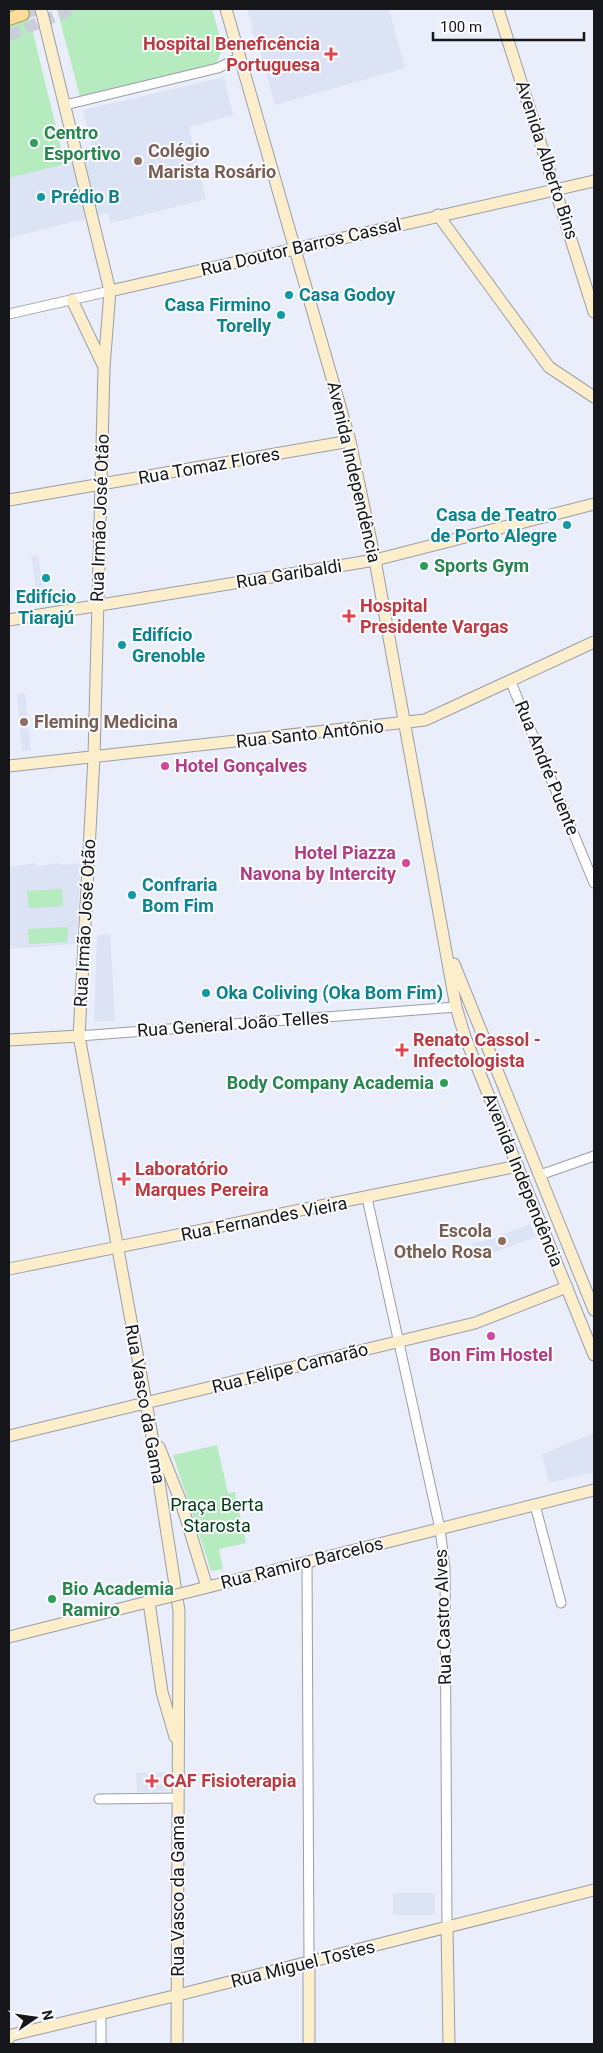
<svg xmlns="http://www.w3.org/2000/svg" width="603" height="2053" viewBox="0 0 603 2053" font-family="Roboto,sans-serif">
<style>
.built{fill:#dce3f5}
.green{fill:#b5ebbf}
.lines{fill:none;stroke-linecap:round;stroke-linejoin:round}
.primary-tunnel{stroke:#caced9;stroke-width:12;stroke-dasharray:12 6;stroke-linecap:butt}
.street-casing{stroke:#9a9ea9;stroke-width:11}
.secondary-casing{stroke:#9a9ea9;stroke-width:13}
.primary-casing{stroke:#a9893f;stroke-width:14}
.street{stroke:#fff;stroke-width:9}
.secondary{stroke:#fdeecb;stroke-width:11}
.primary{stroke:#fbdd98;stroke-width:12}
.secondary-bridge-casing{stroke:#9a9ea9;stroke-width:13;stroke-linecap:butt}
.secondary-bridge{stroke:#fdeecb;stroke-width:11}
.health-dot{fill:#e0444e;stroke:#fbfcfe;stroke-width:2}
.leisure-dot{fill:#2e9e5b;stroke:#fbfcfe;stroke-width:2}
.education-dot{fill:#8d6e63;stroke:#fbfcfe;stroke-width:2}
.culture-dot{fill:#0f9aa8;stroke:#fbfcfe;stroke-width:2}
.hotel-dot{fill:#d1479c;stroke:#fbfcfe;stroke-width:2}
.labels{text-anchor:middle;stroke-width:4;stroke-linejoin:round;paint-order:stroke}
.health-label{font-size:18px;font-weight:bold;fill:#be3a42;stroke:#fbfcfe;text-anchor:start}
.leisure-label{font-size:18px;font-weight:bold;fill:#27864d;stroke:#fbfcfe;text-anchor:start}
.education-label{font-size:18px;font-weight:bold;fill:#785e54;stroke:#fbfcfe;text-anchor:start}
.street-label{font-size:18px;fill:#16171b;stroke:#fbfcfe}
.culture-label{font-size:18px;font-weight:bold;fill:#0d838f;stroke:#fbfcfe;text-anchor:start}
.hotel-label{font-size:18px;font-weight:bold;fill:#b23c85;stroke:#fbfcfe;text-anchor:start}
.park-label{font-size:18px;fill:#003b16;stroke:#fbfcfe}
</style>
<rect width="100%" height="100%" fill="#eaeefa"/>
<path class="built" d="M247 9H389L405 68 275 105 257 40H255L251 28 253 27Z
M224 77 233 115 189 127 206 199 111 223 108 213 9 238V121L52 111 65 164 94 157 83 110Z
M38 555 45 601 38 602 31 556Z
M25 693 31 751H22L17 694Z
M36 863 37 867 51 864 60 863V865L81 863 76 944 9 949V867Z
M110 934 115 1021 94 1022 97 935Z
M530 1224 536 1237 471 1261 469 1256 474 1255 472 1243 488 1240Z
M594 1433V1472L549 1483 542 1454Z
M168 1772V1791L137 1792 136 1773Z
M393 1893H435V1915H393Z"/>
<path class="green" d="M9 9H27L29 16 65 164 9 178Z
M70 9H212L223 48 216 65 80 97 58 13Z
M62 889 63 906 29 908 27 891Z
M68 927 67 942 29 944 28 929Z
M217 1445 228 1493 235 1492 246 1543 219 1549 223 1569 211 1571 173 1455Z"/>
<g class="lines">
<path class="primary-tunnel" d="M23 14 37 9
M9 35 72 9"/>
<defs>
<path id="street" d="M65 105 218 68 240 57
M9 314 110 291
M510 680 594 883
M79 1036 456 1007
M540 1175 594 1156
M367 1198 440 1529 445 1568 447 1926
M535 1505 561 1603
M307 1562 309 1962
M99 1799 178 1798
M101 2044V2014"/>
<path id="secondary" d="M41 9 110 291 104 367 94 757 79 1036 151 1430 179 1611 177 2044
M226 9 350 441 375 560 456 1007 465 1037 594 1355
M498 9 594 312
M438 215 549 367 594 397
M110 291 594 181
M72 300 103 365
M9 500 350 441
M9 620 375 560 594 504
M9 766 425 720 594 642
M454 964 594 1310
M9 1040 79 1036
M9 1269 518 1166
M9 1436 475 1323 567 1287
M159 1447 181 1502 207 1587
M196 1590 594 1490
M149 1602 162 1692 175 1737
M9 1637 155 1600
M447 1926 449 2044
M309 1962V2044
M9 2038 12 2035 178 1995 594 1890"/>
<path id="primary" d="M9 19 23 14"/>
</defs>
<use href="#street" class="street-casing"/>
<use href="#secondary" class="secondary-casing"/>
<use href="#primary" class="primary-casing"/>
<use href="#street" class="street"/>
<use href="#secondary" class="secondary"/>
<use href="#primary" class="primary"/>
<defs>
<path id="secondary-bridge" d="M156 1600 196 1590"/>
</defs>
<use href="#secondary-bridge" class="secondary-bridge-casing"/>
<use href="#secondary-bridge" class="secondary-bridge"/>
</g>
<g class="health-dot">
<path d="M328.5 46.5h5v5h5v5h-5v5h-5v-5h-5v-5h5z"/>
<path d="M346.5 608.5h5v5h5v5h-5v5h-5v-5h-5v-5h5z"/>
<path d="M399.5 1042.5h5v5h5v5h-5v5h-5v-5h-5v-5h5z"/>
<path d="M121.5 1171.5h5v5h5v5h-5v5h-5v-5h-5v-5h5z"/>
<path d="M149.5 1773.5h5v5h5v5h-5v5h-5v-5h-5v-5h5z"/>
</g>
<g class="leisure-dot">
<circle cx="34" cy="143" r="5"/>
<circle cx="424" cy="566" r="5"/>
<circle cx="444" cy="1083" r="5"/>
<circle cx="52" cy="1599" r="5"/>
</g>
<g class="education-dot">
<circle cx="138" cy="161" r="5"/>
<circle cx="24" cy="722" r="5"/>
<circle cx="502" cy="1241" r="5"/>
</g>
<g class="culture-dot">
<circle cx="41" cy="197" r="5"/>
<circle cx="289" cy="295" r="5"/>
<circle cx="281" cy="315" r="5"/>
<circle cx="567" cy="525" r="5"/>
<circle cx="46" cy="578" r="5"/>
<circle cx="122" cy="645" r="5"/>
<circle cx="132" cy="895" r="5"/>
<circle cx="206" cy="993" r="5"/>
</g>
<g class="hotel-dot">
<circle cx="165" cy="766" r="5"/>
<circle cx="406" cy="863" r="5"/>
<circle cx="491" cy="1336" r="5"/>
</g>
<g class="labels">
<g class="health-label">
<text x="320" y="50" text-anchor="end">Hospital Beneficência<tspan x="320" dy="21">Portuguesa</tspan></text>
<text x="360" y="612">Hospital<tspan x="360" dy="21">Presidente Vargas</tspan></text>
<text x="413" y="1046">Renato Cassol -<tspan x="413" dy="21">Infectologista</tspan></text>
<text x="135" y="1175">Laboratório<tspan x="135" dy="21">Marques Pereira</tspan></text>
<text x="163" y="1787">CAF Fisioterapia</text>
</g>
<g class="leisure-label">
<text x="44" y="139">Centro<tspan x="44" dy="21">Esportivo</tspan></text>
<text x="434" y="572">Sports Gym</text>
<text x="434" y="1089" text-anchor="end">Body Company Academia</text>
<text x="62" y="1595">Bio Academia<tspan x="62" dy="21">Ramiro</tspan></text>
</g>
<g class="education-label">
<text x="148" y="157">Colégio<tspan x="148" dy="21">Marista Rosário</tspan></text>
<text x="34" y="728">Fleming Medicina</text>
<text x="492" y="1237" text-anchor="end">Escola<tspan x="492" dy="21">Othelo Rosa</tspan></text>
</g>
<g class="street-label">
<text transform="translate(547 160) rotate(72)" y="6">Avenida Alberto Bins</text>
<text transform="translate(301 247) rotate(-13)" y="6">Rua Doutor Barros Cassal</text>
<text transform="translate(209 466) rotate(-10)" y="6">Rua Tomaz Flores</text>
<text transform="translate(354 472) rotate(77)" y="6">Avenida Independência</text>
<text transform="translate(100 518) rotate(-88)" y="6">Rua Irmão José Otão</text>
<text transform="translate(289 574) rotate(-9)" y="6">Rua Garibaldi</text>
<text transform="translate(310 734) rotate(-6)" y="6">Rua Santo Antônio</text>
<text transform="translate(547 768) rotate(68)" y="6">Rua André Puente</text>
<text transform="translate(85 923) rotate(-87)" y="6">Rua Irmão José Otão</text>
<text transform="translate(233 1024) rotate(-4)" y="6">Rua General João Telles</text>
<text transform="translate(523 1180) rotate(68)" y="6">Avenida Independência</text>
<text transform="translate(264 1219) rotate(-11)" y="6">Rua Fernandes Vieira</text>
<text transform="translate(290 1368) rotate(-14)" y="6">Rua Felipe Camarão</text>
<text transform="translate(145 1404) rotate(80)" y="6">Rua Vasco da Gama</text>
<text transform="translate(302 1563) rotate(-14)" y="6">Rua Ramiro Barcelos</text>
<text transform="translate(443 1617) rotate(-92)" y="6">Rua Castro Alves</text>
<text transform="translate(178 1896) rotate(-90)" y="6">Rua Vasco da Gama</text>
<text transform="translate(303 1964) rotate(-14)" y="6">Rua Miguel Tostes</text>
</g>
<g class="culture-label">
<text x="51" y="203">Prédio B</text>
<text x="299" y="301">Casa Godoy</text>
<text x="271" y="311" text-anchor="end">Casa Firmino<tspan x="271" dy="21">Torelly</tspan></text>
<text x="557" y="521" text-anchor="end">Casa de Teatro<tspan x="557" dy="21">de Porto Alegre</tspan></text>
<text x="46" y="603" text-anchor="middle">Edifício<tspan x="46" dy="21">Tiarajú</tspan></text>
<text x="132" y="641">Edifício<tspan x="132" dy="21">Grenoble</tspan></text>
<text x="142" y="891">Confraria<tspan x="142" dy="21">Bom Fim</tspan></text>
<text x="216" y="999">Oka Coliving (Oka Bom Fim)</text>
</g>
<g class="hotel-label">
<text x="175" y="772">Hotel Gonçalves</text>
<text x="396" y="859" text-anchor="end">Hotel Piazza<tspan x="396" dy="21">Navona by Intercity</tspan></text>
<text x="491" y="1361" text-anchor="middle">Bon Fim Hostel</text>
</g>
<g class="park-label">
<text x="217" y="1511">Praça Berta<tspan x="217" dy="21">Starosta</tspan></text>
</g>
</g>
<rect width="603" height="2053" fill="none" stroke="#16171b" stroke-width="20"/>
<g transform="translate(35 2018) rotate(77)" stroke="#fbfcfe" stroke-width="4" paint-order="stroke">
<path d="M0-4L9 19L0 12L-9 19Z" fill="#16171b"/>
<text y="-8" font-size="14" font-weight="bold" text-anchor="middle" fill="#16171b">N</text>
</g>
<path d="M433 32v8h151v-8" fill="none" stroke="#16171b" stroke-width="2.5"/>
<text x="440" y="32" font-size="15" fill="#16171b" stroke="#fbfcfe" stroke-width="4" paint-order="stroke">100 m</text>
</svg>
